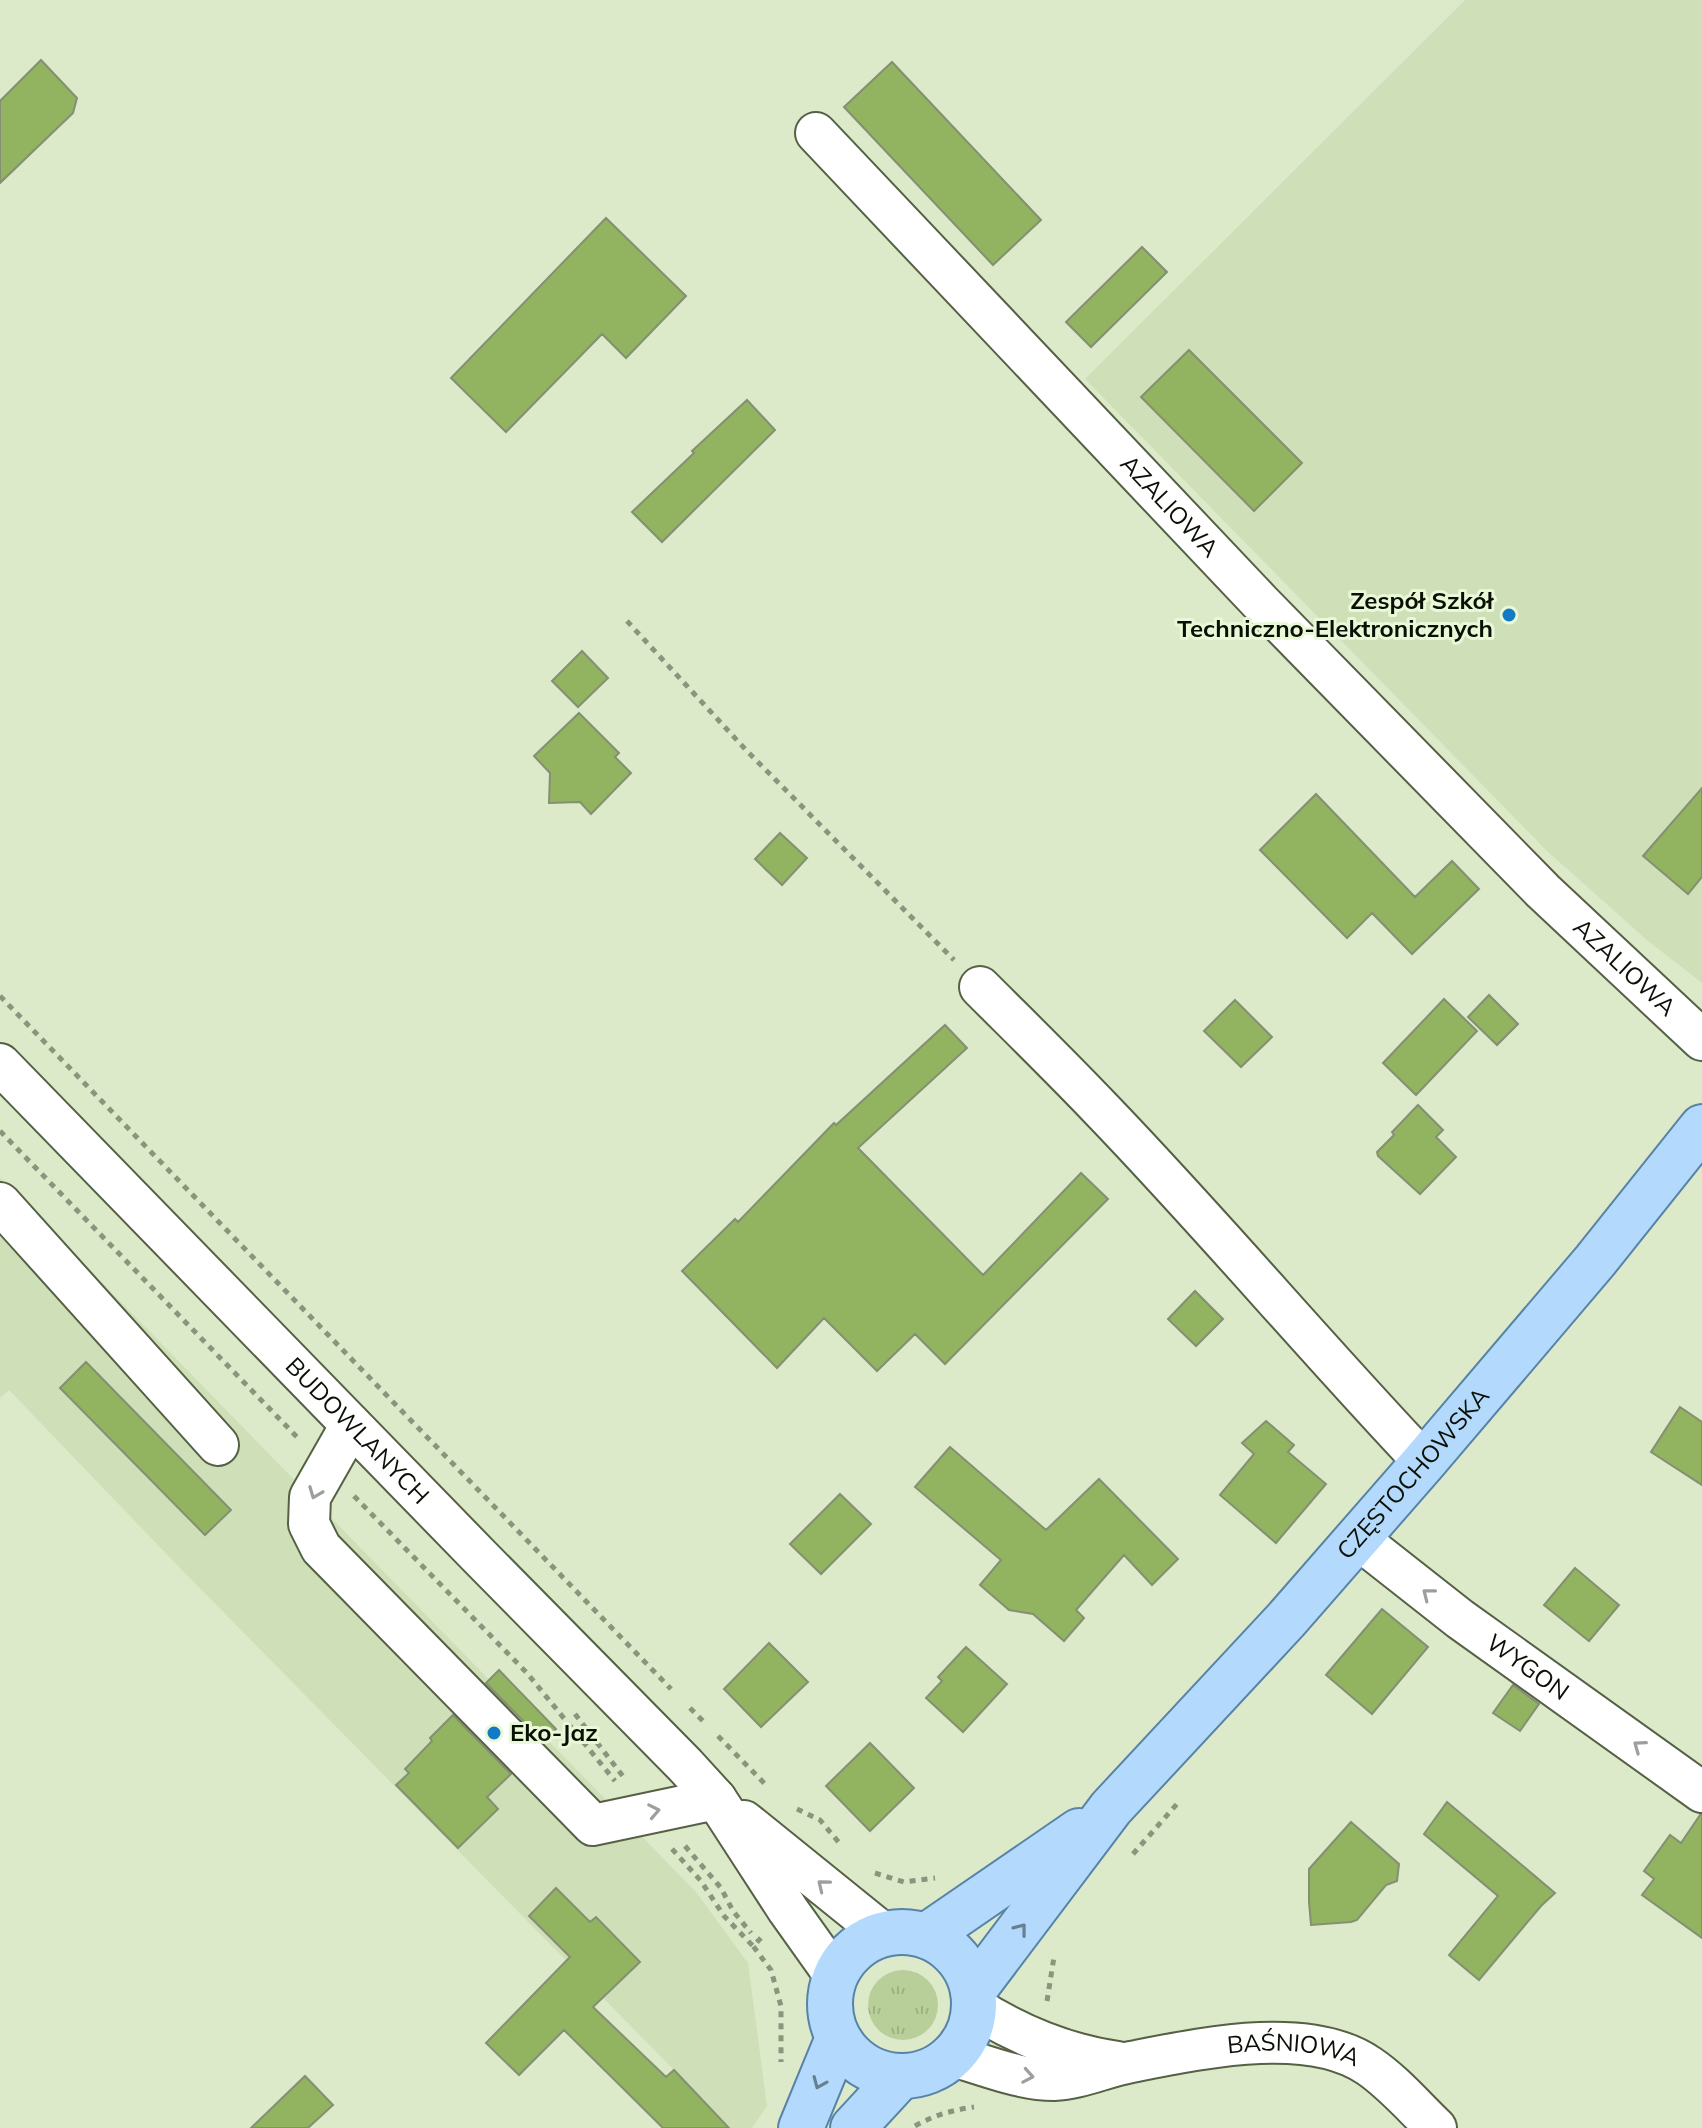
<svg xmlns="http://www.w3.org/2000/svg" width="1702" height="2128" viewBox="0 0 1702 2128" font-family="Mulish,sans-serif">
<style>
.built{fill:#cfe0b9}
.grass{fill:url(#grass-tufts)}
.building{fill:#92b35f;stroke:#839073;stroke-width:2}
.lines{fill:none;stroke-linecap:round;stroke-linejoin:round}
.minor-casing{stroke:#556045;stroke-width:44}
.major-casing{stroke:#5883a6;stroke-width:48}
.path{stroke:#8a957e;stroke-width:5;stroke-dasharray:6 6;stroke-linecap:butt}
.minor{stroke:#fff;stroke-width:40}
.major{stroke:#b3dafd;stroke-width:44}
.oneway{stroke:#9d9f9b}
.oneway2{stroke:#677f8e}
.poi-dot{fill:#137bc6;stroke:#e9f8d7;stroke-width:3}
.labels{text-anchor:middle;stroke-width:6;stroke-linejoin:round;paint-order:stroke}
.street-label{font-size:24px;fill:#0b1006;stroke:#e9f8d7}
.poi-label{font-size:24px;font-weight:bold;fill:#0b1006;stroke:#e9f8d7;text-anchor:end}
</style>
<defs>
<pattern id="grass-tufts" width="24" height="20" patternUnits="userSpaceOnUse" patternTransform="scale(2)"><rect width="24" height="20" fill="#b8cf99"/><path d="M3 7l-1-3M5 7V3M7 7l1-3M15 17l-1-3M17 17v-4M19 17l1-3" fill="none" stroke="#9db182"/></pattern>
</defs>
<rect width="100%" height="100%" fill="#dceaca"/>
<path class="built" d="M1465 0H1702V983L1648 941 1548 852 1085 379Z
M0 1178 696 1892 748 1963 767 2106 752 2128H731L177 1565 9 1390 0 1398Z"/>
<path class="grass" d="M868 2005a35 35 0 1 1 70 0a35 35 0 1 1-70 0Z"/>
<path class="building" d="M41 60 77 98 73 113 0 183V101Z
M892 62 1041 220 993 265 844 107Z
M606 218 686 296 626 358 602 334 506 432 451 378Z
M1142 247 1167 272 1091 347 1066 322Z
M1189 350 1302 463 1254 511 1141 397Z
M747 400 775 430 662 542 632 512 694 453 692 451Z
M582 651 608 678 578 707 552 681Z
M579 713 619 753 615 757 631 773 591 814 580 802 549 803 550 773 534 756Z
M1702 788V877L1688 894 1643 856Z
M1316 794 1415 897 1452 861 1479 889 1412 954 1372 913 1347 938 1260 850Z
M780 833 807 858 782 885 755 859Z
M1489 995 1518 1024 1497 1045 1468 1017Z
M1444 999 1477 1031 1416 1095 1383 1063Z
M1235 1000 1272 1037 1241 1067 1204 1031Z
M945 1025 967 1048 858 1148 983 1275 1081 1173 1108 1199 945 1364 915 1334 877 1371 824 1318 777 1368 682 1271 735 1219 738 1222 834 1123 836 1125Z
M1418 1105 1443 1130 1436 1137 1456 1157 1420 1194 1378 1156 1377 1152 1394 1135 1392 1132Z
M1195 1291 1223 1319 1196 1346 1168 1319Z
M86 1362 231 1510 205 1535 60 1388Z
M1680 1407 1702 1422V1485L1651 1452Z
M1266 1421 1294 1445 1288 1452 1326 1484 1276 1543 1220 1495 1254 1454 1242 1443Z
M950 1447 1046 1530 1099 1479 1178 1559 1152 1585 1124 1555 1076 1610 1084 1618 1064 1641 1033 1614 1009 1610 980 1585 1001 1560 915 1487Z
M840 1494 871 1524 821 1574 790 1544Z
M1575 1568 1619 1605 1589 1641 1544 1605Z
M1382 1609 1428 1647 1372 1714 1326 1675Z
M769 1643 808 1682 761 1727 724 1689Z
M966 1647 1007 1684 963 1732 926 1698 942 1681 938 1677Z
M499 1670 556 1729 544 1742 486 1683Z
M1513 1685 1539 1704 1520 1731 1493 1713Z
M453 1715 511 1774 487 1797 498 1809 458 1848 396 1785 409 1773 405 1769 432 1741 430 1738Z
M870 1743 914 1788 870 1831 826 1786Z
M1447 1802 1555 1893 1541 1906 1479 1980 1449 1955 1498 1896 1424 1834Z
M1700 1815H1702V1938L1642 1895 1654 1879 1644 1871 1670 1835 1681 1843Z
M1351 1822 1399 1864 1397 1881 1386 1885 1357 1920 1351 1922 1311 1925 1309 1902V1869Z
M556 1888 590 1922 596 1917 640 1962 593 2007 666 2077 674 2070 729 2128H663L564 2030 519 2075 486 2043 570 1957 529 1916Z
M305 2076 333 2105 308 2128H251Z"/>
<g class="lines">
<defs>
<g id="minor">
<path id="s1" d="M816 133 1260 602 1543 891 1702 1040"/>
<path d="M980 987C1020 1027 1061 1067 1100 1108 1211 1223 1314 1346 1424 1462"/>
<path id="s2" d="M0 1064 477 1554 685 1765 716 1799 788 1910 835 1976"/>
<path d="M0 1203 218 1445"/>
<path d="M351 1425 310 1497 309 1524 321 1548 593 1825 716 1799"/>
<path id="s3" d="M1357 1538 1460 1619 1702 1792"/>
<path d="M744 1821 884 1934"/>
<path d="M974 2007C1017 2034 1067 2055 1118 2062"/>
<path id="s4" d="M953 2056C985 2065 1020 2080 1054 2080 1081 2079 1104 2067 1131 2062 1198 2049 1308 2024 1369 2066 1394 2083 1414 2107 1436 2128"/>
</g>
<g id="major">
<circle cx="902" cy="2004" r="72"/>
<path d="M926 1936 1079 1831"/>
<path id="s5" d="M973 1991 1111 1808 1286 1620 1424 1462 1595 1261 1702 1127"/>
<path d="M801 2128 838 2038"/>
<path d="M853 2128 900 2077"/>
</g>
</defs>
<use href="#minor" class="minor-casing"/>
<use href="#major" class="major-casing"/>
<path class="path" d="M627 621 746 750 954 960
M0 996 671 1689
M0 1131 297 1437
M354 1496 527 1673 615 1781
M690 1708 705 1723
M575 1714 625 1779
M718 1736 767 1786
M797 1809 820 1820 841 1845
M685 1846 721 1888 733 1911 751 1933
M672 1849 701 1881 724 1916 753 1946
M1133 1854 1177 1804
M875 1873 904 1882 935 1878
M761 1938 753 1946 771 1970 781 2006V2062
M1047 2001 1054 1957
M915 2126C934 2115 953 2110 974 2107"/>
<use href="#minor" class="minor"/>
<use href="#major" class="major"/>
</g>
<defs><path id="oneway-chevron" d="M-2-3.5L2.5 0L-2 3.5" fill="none" stroke-width="1.6" stroke-linecap="round" stroke-linejoin="round" transform="scale(2)"/></defs>
<g class="oneway">
<use href="#oneway-chevron" transform="translate(315 1493) rotate(111)"/>
<use href="#oneway-chevron" transform="translate(1428 1594) rotate(-142)"/>
<use href="#oneway-chevron" transform="translate(1639 1746) rotate(-144)"/>
<use href="#oneway-chevron" transform="translate(654 1811) rotate(-11)"/>
<use href="#oneway-chevron" transform="translate(823 1885) rotate(-141)"/>
<use href="#oneway-chevron" transform="translate(1028 2076) rotate(10)"/>
</g>
<g class="oneway2">
<use href="#oneway-chevron" transform="translate(1021 1929) rotate(-52)"/>
<use href="#oneway-chevron" transform="translate(819 2083) rotate(113)"/>
</g>
<g class="poi-dot">
<circle cx="1509" cy="615" r="8"/>
<circle cx="494" cy="1733" r="8"/>
</g>
<g class="labels">
<g class="street-label">
<text dy="8" stroke="none"><textPath href="#s1" startOffset="514">AZALIOWA</textPath></text>
<text dy="8" stroke="none"><textPath href="#s1" startOffset="1162">AZALIOWA</textPath></text>
<text dy="8" stroke="none"><textPath href="#s2" startOffset="512">BUDOWLANYCH</textPath></text>
<text dy="8" stroke="none"><textPath href="#s5" startOffset="680">CZĘSTOCHOWSKA</textPath></text>
<text dy="8" stroke="none"><textPath href="#s3" startOffset="214">WYGON</textPath></text>
<text dy="8" stroke="none"><textPath href="#s4" startOffset="348">BAŚNIOWA</textPath></text>
</g>
<g class="poi-label">
<text x="1493" y="609">Zespół Szkół<tspan x="1493" dy="28">Techniczno-Elektronicznych</tspan></text>
<text x="510" y="1741" text-anchor="start">Eko-Jaz</text>
</g>
</g>
</svg>
